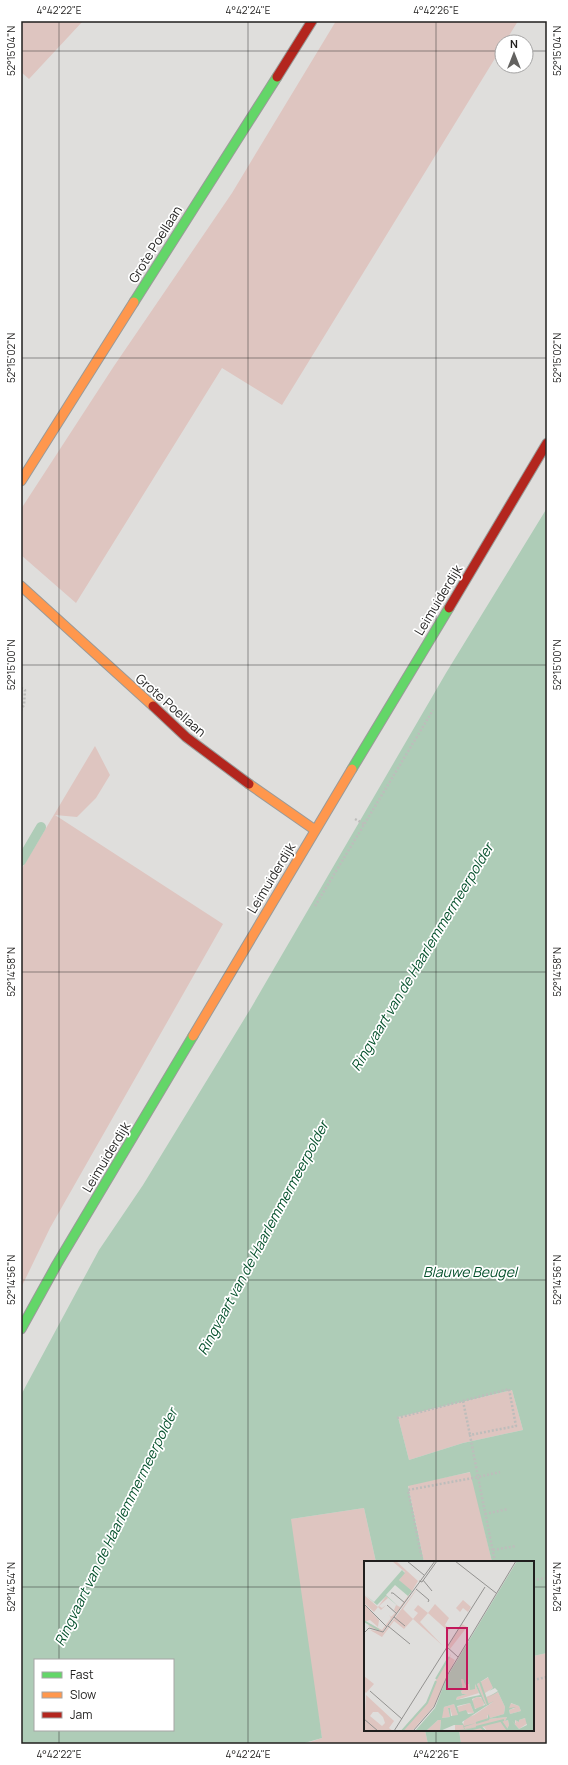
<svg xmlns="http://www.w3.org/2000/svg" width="568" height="1765" viewBox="0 0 568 1765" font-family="Manrope,sans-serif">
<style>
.green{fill:#dec5c0}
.water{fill:#aeccb7;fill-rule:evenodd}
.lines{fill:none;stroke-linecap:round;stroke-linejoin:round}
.stream{stroke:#aeccb7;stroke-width:10}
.fast-casing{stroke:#9a9a98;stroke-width:11}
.slow-casing{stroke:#9a9a98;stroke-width:11}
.jam-casing{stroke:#9a9a98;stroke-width:11}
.path{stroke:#bdbdbb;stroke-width:2.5;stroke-dasharray:2 2;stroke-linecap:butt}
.fast{stroke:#63d668;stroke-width:9}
.slow{stroke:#ff974d;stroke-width:9}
.jam{stroke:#b3261e;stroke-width:9}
.ticks{fill:none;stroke:#201f1e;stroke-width:1;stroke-opacity:0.45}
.labels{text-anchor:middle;stroke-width:3.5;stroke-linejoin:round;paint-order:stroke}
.street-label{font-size:13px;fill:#201f1e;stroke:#fff}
.water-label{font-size:14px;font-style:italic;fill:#05512c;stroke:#fff}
.inset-river{fill:none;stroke:#aeccb7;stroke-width:2}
.inset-road{fill:none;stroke:#939290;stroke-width:1}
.view{fill:#c2185b;fill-opacity:0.15;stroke:#c2185b;stroke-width:2}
.inset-edge{fill:none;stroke:#201f1e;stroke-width:2}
.neatline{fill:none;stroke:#201f1e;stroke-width:1.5}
.ticks-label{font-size:10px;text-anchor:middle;fill:#201f1e}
</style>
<rect width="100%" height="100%" fill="#dfdedc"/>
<path class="green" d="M21 21H83L29 79 21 72Z
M336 21H518L505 42H502V47L282 405 222 368 76 603 21 555V509L114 366 232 193Z
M95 746 110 775 96 798 77 817 55 815 223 924 50 1228 21 1288V870Z
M512 1390 523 1430 463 1443 409 1460 398 1417Z
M471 1472 492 1562H424L408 1485Z
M364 1508 376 1562H365V1730H425L428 1744H304L322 1738 288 1532 291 1519Z
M547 1653V1744H461L459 1730H533V1656Z"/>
<path class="water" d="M547 508V1653L533 1656V1562H492L470 1472 408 1486 424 1562H376L364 1508 291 1519 322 1738 301 1744H21V1395L99 1250 143 1185 251 1008 446 673ZM512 1390 523 1430 463 1443 409 1460 398 1417ZM35 1660H173V1730H35Z
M425 1730H459L461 1744H428Z"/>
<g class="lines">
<path class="stream" d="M21 861 41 827"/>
<defs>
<path id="fast" d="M134 302 277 77
M352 769 449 608
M21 1329 57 1264 193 1036"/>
<path id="slow" d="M21 481 134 302
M21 586 153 706
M249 784 315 830
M193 1036 352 769"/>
<path id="jam" d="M277 77 312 21
M449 608 547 443
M153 706 186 737 249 784"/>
</defs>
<use href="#fast" class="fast-casing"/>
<use href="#slow" class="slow-casing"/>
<use href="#jam" class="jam-casing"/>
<path class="path" d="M21 688 25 690 24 705 21 710
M355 819 364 824
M315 906 433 710
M463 1401 470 1435
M397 1418 509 1389 516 1426 470 1435 478 1477 408 1490 422 1559
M485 1514 508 1509
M493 1550 516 1546
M495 1562 478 1477 500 1472
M533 1580 547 1578
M533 1680 547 1677"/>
<use href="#fast" class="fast"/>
<use href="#slow" class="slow"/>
<use href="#jam" class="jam"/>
</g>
<path class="ticks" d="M59 21V1660M248 21V1744M436 21V1562M21 51H502M526 51H547M21 358H547M21 665H547M21 972H547M21 1280H547M21 1587H365M533 1587H547M59 1730V1744M436 1730V1744"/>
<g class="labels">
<g class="street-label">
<text transform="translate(155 244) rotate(-58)" y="5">Grote Poellaan</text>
<text transform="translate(438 600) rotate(-59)" y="5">Leimuiderdijk</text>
<text transform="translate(171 705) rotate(41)" y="5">Grote Poellaan</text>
<text transform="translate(271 878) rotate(-59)" y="5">Leimuiderdijk</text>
<text transform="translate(106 1157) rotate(-59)" y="5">Leimuiderdijk</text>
</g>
<g class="water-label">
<text transform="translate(422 957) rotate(-59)" y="5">Ringvaart van de Haarlemmermeerpolder</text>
<text transform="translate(263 1238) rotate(-62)" y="5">Ringvaart van de Haarlemmermeerpolder</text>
<text x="470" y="1277">Blauwe Beugel</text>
<text transform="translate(116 1527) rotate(-64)" y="5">Ringvaart van de Haarlemmermeerpolder</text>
</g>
</g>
<g transform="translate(364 1561)">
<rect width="170" height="170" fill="#dfdedc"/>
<path d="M28 0H32L54 20 42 40 19 70 16 71 4 65 7 63 18 69 27 57 25 54 27 56 32 51 30 49 32 44 36 46 47 31 35 19 41 11ZM58 21 39 48 49 58 54 52 50 49 54 44 64 52 71 43 85 57 81 64 86 68 84 70 64 52 56 61 79 85 49 58 40 68 30 60 18 76 6 69 20 71ZM0 34 14 46 22 35 24 37 15 45 18 47 22 44 17 49 14 46 10 51 0 42ZM99 39 107 46 104 51 99 47 96 51 92 47ZM0 43 15 59 14 66 6 59 0 61ZM98 63 103 66 86 88 84 85ZM87 93 86 96 91 99 70 145 48 170H38L64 141 74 114ZM103 113 106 125 111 127V123L115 132 92 139 93 136 103 133H98L97 130 99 129 97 118H99L101 124 105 123ZM0 115 10 123 2 132 0 130ZM125 116 129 127 121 132 122 136 134 131 141 146 140 153 126 157 123 154 124 158 143 156 141 160 144 159 145 164 142 170H123L120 166 118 167 120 170H91V164H99L101 157 110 154 129 141 122 144 113 123ZM2 134 30 160 25 167 29 170H0ZM9 151H14L19 156 21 162 18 165 6 155ZM108 142a6 6 0 1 1 12 0a6 6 0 1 1-12 0ZM106 142 110 152 95 151 93 146ZM146 142 155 145 157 150 146 153 145 149 151 147H144ZM90 143 94 154V160L90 161 86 147H84L86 156 78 157V153L80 146ZM161 157 164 162 155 168 148 160 152 162 151 159 155 161V159ZM74 159H77L76 170H70V165V170H62Z" fill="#dec5c0" fill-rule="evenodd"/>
<path d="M153 0H170V149H168H170V170H142L145 164 144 159 141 160 143 156 124 158V153L126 157 140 153 141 146 134 131 123 137 134 130 131 127 125 130 129 127 124 116 113 123 122 144 130 140 98 161 100 165 112 162 100 166 101 168 112 166 103 168 91 170 100 168 99 164H90L76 170 77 159H74L62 170H51L71 147 83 116ZM104 113 106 129 111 128V123L116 134 92 139 93 136 103 133H98L97 130 99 129 97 118H99L101 124 105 123ZM113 136H117L121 144 111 148 108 138ZM106 142 110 152 104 153 102 149 95 151 93 145ZM147 142 155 145 157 150 146 153 145 149 152 146 145 147ZM90 143 94 154 87 155 86 147H84L86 156 78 157 80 146ZM161 157 163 164 155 168 148 160 151 163V159L155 161V159ZM38 9 41 12 35 19 48 30 44 35 31 24 22 34 35 46 22 35 13 44 0 33 10 41Z" fill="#aeccb7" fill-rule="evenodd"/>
<path class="inset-river" d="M0 60 15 69M72 118 85 96M116 121 124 144M137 160 144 170M112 162 125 158M112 166 140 159M38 170 63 142 72 120M100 170 117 166 121 170"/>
<path class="inset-road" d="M43 0 60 14M91 0 132 32M59 19 68 30M55 20 58 21 73 0M52 28 65 39 64 41M27 32H29L41 42M0 43 23 66M23 44 33 53M30 56 41 65M24 65 46 83M0 72 5 67 19 71 71 0M83 86 94 96M6 130 38 158M0 158 14 170M30 170 121 26M49 170 70 146 84 113 152 0"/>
<path class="view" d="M83 67H103V128H83Z"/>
<rect width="170" height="170" class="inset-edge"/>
</g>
<rect width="568" height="1765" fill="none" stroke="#ffffff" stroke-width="44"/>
<rect x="34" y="1659" width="140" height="72" fill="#ffffff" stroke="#a6a5a5"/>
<rect x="42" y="1672" width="20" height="6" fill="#63d668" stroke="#a6a5a5"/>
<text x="70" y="1679" font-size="12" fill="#201f1e">Fast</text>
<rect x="42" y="1692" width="20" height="6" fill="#ff974d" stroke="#a6a5a5"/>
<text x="70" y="1699" font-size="12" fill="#201f1e">Slow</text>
<rect x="42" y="1712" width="20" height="6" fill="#b3261e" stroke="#a6a5a5"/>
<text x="70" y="1719" font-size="12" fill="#201f1e">Jam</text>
<g transform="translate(514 54)"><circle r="19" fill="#ffffff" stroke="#a6a5a5"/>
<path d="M0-3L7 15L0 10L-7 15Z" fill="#636260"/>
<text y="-6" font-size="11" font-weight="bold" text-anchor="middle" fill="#201f1e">N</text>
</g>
<rect x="22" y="22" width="524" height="1721" class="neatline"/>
<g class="ticks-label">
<text x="59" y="14">4°42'22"E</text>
<text x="248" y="14">4°42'24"E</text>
<text x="436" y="14">4°42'26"E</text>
<text transform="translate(11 51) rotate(-90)" y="4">52°15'04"N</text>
<text transform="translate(557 51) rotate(-90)" y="4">52°15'04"N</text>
<text transform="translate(11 358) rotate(-90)" y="4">52°15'02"N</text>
<text transform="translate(557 358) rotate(-90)" y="4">52°15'02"N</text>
<text transform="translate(11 665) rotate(-90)" y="4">52°15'00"N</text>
<text transform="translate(557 665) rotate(-90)" y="4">52°15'00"N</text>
<text transform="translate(11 972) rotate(-90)" y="4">52°14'58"N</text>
<text transform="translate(557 972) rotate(-90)" y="4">52°14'58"N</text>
<text transform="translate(11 1280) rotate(-90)" y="4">52°14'56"N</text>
<text transform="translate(557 1280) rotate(-90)" y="4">52°14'56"N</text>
<text transform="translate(11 1587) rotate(-90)" y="4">52°14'54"N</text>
<text transform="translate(557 1587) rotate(-90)" y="4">52°14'54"N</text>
<text x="59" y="1758">4°42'22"E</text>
<text x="248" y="1758">4°42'24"E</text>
<text x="436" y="1758">4°42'26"E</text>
</g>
</svg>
